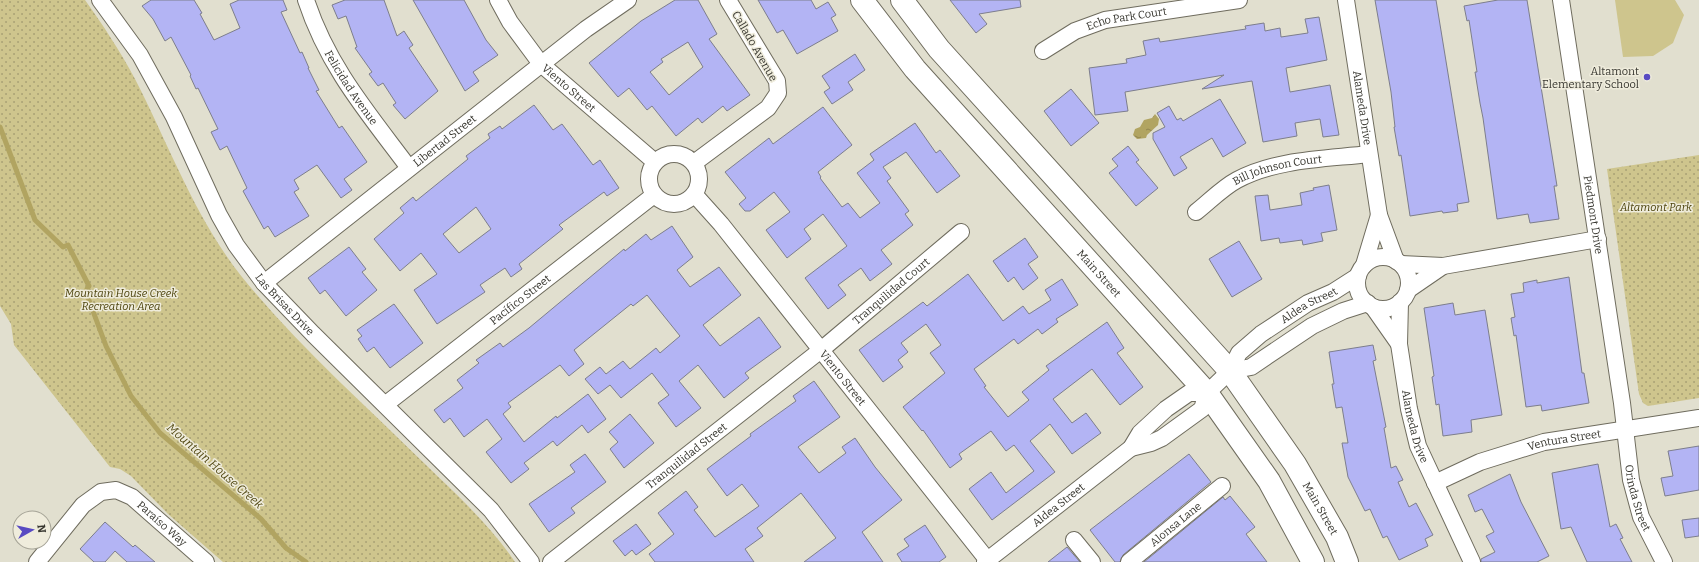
<svg xmlns="http://www.w3.org/2000/svg" width="1699" height="562" viewBox="0 0 1699 562" font-family="Bitter,serif">
<style>
.green{fill:#cec58d}
.park{fill:url(#park-dots)}
.water{fill:url(#water-ripples)}
.lines{fill:none;stroke-linecap:round;stroke-linejoin:round}
.stream{stroke:#b1a461;stroke-width:5}
.building{fill:#b3b4f4;stroke:#7d7e8c;fill-rule:evenodd}
.street-casing{stroke:#6f6c5e;stroke-width:18}
.secondary-casing{stroke:#6f6c5e;stroke-width:24}
.street{stroke:#fff;stroke-width:16}
.secondary{stroke:#fff;stroke-width:22}
.poi-dot{fill:#584ac2;stroke:#efecdc;stroke-width:1.5}
.labels{text-anchor:middle;stroke-width:3;stroke-linejoin:round;paint-order:stroke}
.street-label{font-size:11px;fill:#383730;stroke:#efecdc}
.poi-label{font-size:11px;fill:#383730;stroke:#efecdc;text-anchor:end}
.park-label{font-size:11px;font-style:italic;fill:#4c430c;stroke:#efecdc}
.water-label{font-size:12px;font-style:italic;fill:#564d18;stroke:#efecdc}
</style>
<defs>
<pattern id="park-dots" width="8" height="8" patternUnits="userSpaceOnUse"><rect width="8" height="8" fill="#cec58d"/><path d="M2 2h.1M6 6h.1" fill="none" stroke="#a8a174" stroke-width="1.8" stroke-linecap="round"/></pattern>
<pattern id="water-ripples" width="26" height="14" patternUnits="userSpaceOnUse"><rect width="26" height="14" fill="#b1a461"/><path d="M2 4q2-2 4 0t4 0M15 11q2-2 4 0t4 0" fill="none" stroke="#918650"/></pattern>
</defs>
<rect width="100%" height="100%" fill="#e1dfcf"/>
<path class="green" d="M1615 0H1675L1684 15 1673 43 1653 56 1623 57Z"/>
<path class="park" d="M0 0H85C103 25 120 51 135 79 169 145 195 218 242 277 297 345 363 403 425 464 457 495 490 525 515 562H223L168 514 131 476 120 469 110 467 14 345 11 324 0 306Z
M1699 155V398L1648 406 1643 403 1639 394 1607 169Z"/>
<path class="water" d="M1155 114 1159 119 1158 125 1147 135 1146 138 1137 139 1133 135 1135 129 1140 127 1144 120 1152 118Z"/>
<g class="lines">
<path class="stream" d="M0 127 35 220 63 247 68 245 89 286 87 289V295L106 346 131 396 160 433 261 519 286 548 306 562"/>
</g>
<path class="building" d="M151 0H194L202 13 200 14 214 40 240 28 230 4 239 0H283L287 10 281 12 300 53 302 52 309 68H308L319 90 316 91 339 128 342 126 367 162 344 179 352 190 341 198 317 165 294 180 299 189 294 192 309 216 275 237 268 226 264 229 243 191 247 188 227 146 220 150 211 132 218 129 198 88 196 89 190 76 191 75 171 37 165 41 153 19 142 6Z
M345 0H384L397 36 404 31 413 45 409 48 438 91 405 119 393 105 396 103 383 83 378 86 369 74 372 72 355 48 357 47 346 16 338 19 332 5Z
M413 0H464L486 40 498 55 473 72 479 81 465 91Z
M675 0H698L717 34 709 39 750 95 727 111 723 106 702 123 698 118 676 136 652 106 647 110 629 88 618 97 589 63 641 21ZM688 42 703 67 669 95 650 72 663 62 661 59Z
M758 0H811L816 9 828 2 836 15 831 18 838 31 797 54 783 30 777 33Z
M950 0H1020L1021 7 979 14 987 24 976 33Z
M1375 0H1436L1469 202 1457 204 1458 211 1443 213 1442 211 1410 216 1401 155 1399 156 1394 127H1395L1391 92Z
M1498 0H1527L1557 186H1554L1559 219 1530 223 1528 214 1497 219 1483 118 1480 103 1475 72H1477L1469 20 1467 21 1464 6Z
M1319 17 1327 60 1286 68 1290 92 1330 85 1339 135 1323 137 1320 119 1295 123 1297 136 1263 142 1252 81 1202 89 1224 75 1125 92 1128 111 1095 115 1089 68 1127 63 1126 59 1146 55 1143 41 1159 38 1160 42 1200 36 1246 29 1245 26 1264 23 1265 31 1280 28 1281 37 1308 33 1305 19Z
M855 54 865 70 848 82 853 90 832 104 824 92 830 88 822 76Z
M1071 89 1099 123 1071 146 1044 111Z
M1220 99 1246 143 1223 157 1212 138 1180 157 1187 168 1174 176 1153 139V133L1165 127 1157 113 1169 106 1177 120 1181 118 1183 121Z
M534 105 553 130 562 124 593 165 600 160 619 188 607 196 604 192 559 225 563 229 519 264 522 269 511 277 505 268 480 285 485 292 437 324 414 290 437 274 421 253 400 271 374 239 404 213 400 208 413 197 416 201 468 159 466 156 490 138 488 134 500 126 502 129ZM476 207 491 229 459 253 443 234Z
M823 107 852 145 818 172 821 177 820 178 842 207 848 203 860 218 880 203 857 173 874 160 870 154 915 123 936 153 940 150 960 176 937 193 906 152 883 167 891 178 887 181 909 211 905 214 913 225 881 250 892 264 870 281 861 268 838 285 846 295 828 309 805 278 847 246 823 214 804 229 811 239 787 258 766 230 790 212 774 192 750 211H745L739 204 746 198 725 172 769 138 773 144Z
M1128 146 1139 160 1136 162 1158 188 1136 206 1109 173 1118 166 1112 159Z
M1329 185 1337 230 1321 233 1323 241 1303 245 1302 240 1280 243 1279 238 1261 241 1255 196 1268 195 1270 210 1302 205 1300 193 1314 190 1313 188Z
M672 226 693 257 677 270 690 287 719 267 741 295 703 325 720 346 759 317 781 347 745 373 749 378 724 398 698 365 679 381 701 408 676 427 658 403 669 395 652 373 621 398 610 385 598 394 585 379 600 367 606 374 623 361 630 369 656 348 660 353 680 336 647 295 633 306 631 304 574 350 584 364 569 376 560 365 508 403 511 407 503 414 524 442 556 416 557 418 588 394 606 419 588 433 582 425 557 446 553 441 524 463 529 469 511 483 486 452 502 439 487 419 464 437 450 418 444 423 434 410 463 388 457 380 479 363 476 360 500 343 503 347 529 328 624 249 625 251 646 234 651 240Z
M1025 238 1038 257 1028 264 1038 278 1023 290 1014 277 1008 282 993 261Z
M1239 241 1262 279 1232 297 1209 259Z
M349 247 366 269 362 272 377 290 346 316 325 290 320 294 308 278Z
M968 274 1003 321 1023 306 1029 314 1051 300 1045 290 1062 279 1078 305 1056 319 1058 322 1042 334 1038 329 1018 344 1014 339 974 369 986 386 984 387 1008 417 1029 400 1022 392 1049 370 1046 366 1107 322 1124 348 1117 353 1143 387 1120 405 1092 369 1053 399 1072 423 1086 413 1101 433 1072 454 1050 424 1030 441 1055 472 992 520 969 489 991 472 1006 493 1034 471 1014 445 1006 451 991 431 959 454 962 459 950 468 923 430 922 431 903 407 945 373 930 353 941 345 926 324 901 343 908 352 898 360 903 367 883 382 859 350 923 302 927 306Z
M1569 277 1582 373H1584L1589 403 1542 411 1541 405 1526 407 1516 335 1514 336 1511 318 1515 317 1511 294 1524 292 1523 283 1537 280V283Z
M1453 303 1455 315 1485 310 1502 415 1471 420 1472 432 1443 436 1439 404 1436 405 1432 377 1434 376 1424 308Z
M394 304 423 343 390 368 374 347 367 352 358 339 362 336 357 330Z
M1373 345 1376 360 1373 361 1386 427 1384 428 1391 468 1396 466 1403 480 1398 482 1409 507 1416 503 1433 535 1425 539 1428 546 1399 560 1387 536 1383 538 1370 509 1365 511 1348 477 1342 443H1348L1342 407 1336 408 1332 384H1334L1329 352Z
M814 381 840 417 798 447 819 473 846 453 842 447 855 438 875 467 902 500 862 532 883 562H804L836 538 801 493 757 528 763 536 745 549 754 562H655L649 554 674 534 658 513 686 491 698 507 694 510 715 537 759 506 742 484 727 496 707 469 751 436 750 434 796 401 793 396Z
M630 414 654 443 624 468 610 449 618 442 609 432Z
M1699 446V490L1665 496 1661 478 1673 476 1668 451Z
M585 454 606 482 571 508 575 513 549 532 529 504 575 472 570 465Z
M1189 454 1211 482 1123 555 1120 562H1115L1090 530Z
M1598 464 1610 527 1616 524 1623 538 1620 539 1632 562H1587L1571 527 1561 529 1552 473Z
M1510 474 1521 502 1549 556 1537 562H1481V559L1495 552 1486 536 1494 532 1482 509 1475 512 1468 495Z
M1230 496 1255 527 1246 534 1267 562H1144L1223 497 1225 500Z
M1699 518V536L1685 538 1682 520Z
M105 522 133 547 135 545 155 562H127L115 551 105 562H94L80 549Z
M636 524 651 544 636 555 632 550 625 556 613 541Z
M925 525 946 557 939 562H902L897 554 909 546 904 539Z
M1067 547 1080 562H1048Z"/>
<g class="lines">
<defs>
<g id="street">
<path id="s1" d="M100 0 140 55 174 117 219 215 236 245 264 283 313 334 491 510 531 562"/>
<path id="s2" d="M306 0C328 67 368 113 409 168"/>
<path id="s3" d="M498 0 510 22 541 64 655 162"/>
<path id="s4" d="M1346 0 1379 215 1396 261"/>
<path id="s5" d="M1561 0 1622 403 1631 480 1641 517 1664 562"/>
<path id="s6" d="M1043 51 1075 31 1105 20 1239 0"/>
<circle cx="674" cy="179" r="25"/>
<path d="M694 163 768 108 778 93 777 81 728 0"/>
<path id="s7" d="M695 195 721 224 989 562"/>
<path id="s8" d="M1196 212C1209 202 1222 188 1237 180 1276 159 1326 159 1369 154"/>
<circle cx="1383" cy="283" r="26"/>
<path d="M1401 264 1443 266 1598 239"/>
<path d="M1364 265 1379 215"/>
<path id="s9" d="M264 283 586 29 628 0"/>
<path d="M1408 290 1443 266"/>
<path id="s10" d="M1400 302 1399 344 1409 409 1418 446 1472 562"/>
<path d="M1373 307 1399 344"/>
<path d="M1230 371 1251 367 1312 326 1343 311 1368 303"/>
<path id="s11" d="M386 404 654 195"/>
<path id="s12" d="M1131 448 1151 443 1162 438 1202 409 1207 393 1230 371 1239 353 1261 334 1308 303 1333 292 1358 276"/>
<path id="s13" d="M1435 483 1480 462 1544 442 1699 418"/>
<path d="M1074 540 1092 562"/>
<path id="s14" d="M37 562 83 505 101 492 116 490 132 497 206 562"/>
<path id="s15" d="M551 562 821 350 961 232"/>
<path id="s16" d="M985 562 1131 448 1140 433 1166 409 1189 393H1207"/>
<path id="s17" d="M1129 562 1222 486"/>
</g>
<g id="secondary">
<path id="s18" d="M862 0 915 69 1207 393 1269 481 1313 562"/>
<path id="s19" d="M902 0 939 49 1230 371 1295 464 1337 537 1347 562"/>
</g>
</defs>
<use href="#street" class="street-casing"/>
<use href="#secondary" class="secondary-casing"/>
<use href="#street" class="street"/>
<use href="#secondary" class="secondary"/>
</g>
<circle class="poi-dot" cx="1647" cy="77" r="4"/>
<g class="labels">
<g class="street-label">
<text dy="4" stroke="none"><textPath href="#s6" startOffset="91">Echo Park Court</textPath></text>
<text transform="translate(755 46) rotate(60)" y="4">Callado Avenue</text>
<text dy="4" stroke="none"><textPath href="#s2" startOffset="99">Felicidad Avenue</textPath></text>
<text dy="4" stroke="none"><textPath href="#s3" startOffset="114">Viento Street</textPath></text>
<text dy="4" stroke="none"><textPath href="#s4" startOffset="109">Alameda Drive</textPath></text>
<text dy="4" stroke="none"><textPath href="#s9" startOffset="230">Libertad Street</textPath></text>
<text dy="4" stroke="none"><textPath href="#s8" startOffset="94">Bill Johnson Court</textPath></text>
<text dy="4" stroke="none"><textPath href="#s5" startOffset="217">Piedmont Drive</textPath></text>
<text dy="4" stroke="none"><textPath href="#s18" startOffset="362">Main Street</textPath></text>
<text dy="4" stroke="none"><textPath href="#s15" startOffset="435">Tranquilidad Court</textPath></text>
<text dy="4" stroke="none"><textPath href="#s11" startOffset="170">Pacífico Street</textPath></text>
<text dy="4" stroke="none"><textPath href="#s1" startOffset="358">Las Brisas Drive</textPath></text>
<text dy="4" stroke="none"><textPath href="#s12" startOffset="236">Aldea Street</textPath></text>
<text dy="4" stroke="none"><textPath href="#s7" startOffset="235">Viento Street</textPath></text>
<text dy="4" stroke="none"><textPath href="#s10" startOffset="126">Alameda Drive</textPath></text>
<text dy="4" stroke="none"><textPath href="#s13" startOffset="137">Ventura Street</textPath></text>
<text dy="4" stroke="none"><textPath href="#s15" startOffset="172">Tranquilidad Street</textPath></text>
<text dy="4" stroke="none"><textPath href="#s5" startOffset="504">Orinda Street</textPath></text>
<text dy="4" stroke="none"><textPath href="#s16" startOffset="93">Aldea Street</textPath></text>
<text dy="4" stroke="none"><textPath href="#s19" startOffset="660">Main Street</textPath></text>
<text dy="4" stroke="none"><textPath href="#s14" startOffset="168">Paraíso Way</textPath></text>
<text dy="4" stroke="none"><textPath href="#s17" startOffset="60">Alonsa Lane</textPath></text>
</g>
<g class="poi-label">
<text x="1639" y="75">Altamont<tspan x="1639" dy="13">Elementary School</tspan></text>
</g>
<g class="park-label">
<text x="1656" y="211">Altamont Park</text>
<text x="121" y="297">Mountain House Creek<tspan x="121" dy="13">Recreation Area</tspan></text>
</g>
<g class="water-label">
<text transform="translate(215 466) rotate(41)" y="4">Mountain House Creek</text>
</g>
</g>
<g transform="translate(32 530) rotate(82)"><circle r="19" fill="#efecdc" stroke="#a6a497"/>
<path d="M0-3L7 15L0 10L-7 15Z" fill="#584ac2"/>
<text y="-6" font-size="11" font-weight="bold" text-anchor="middle" fill="#383730">N</text>
</g>
</svg>
